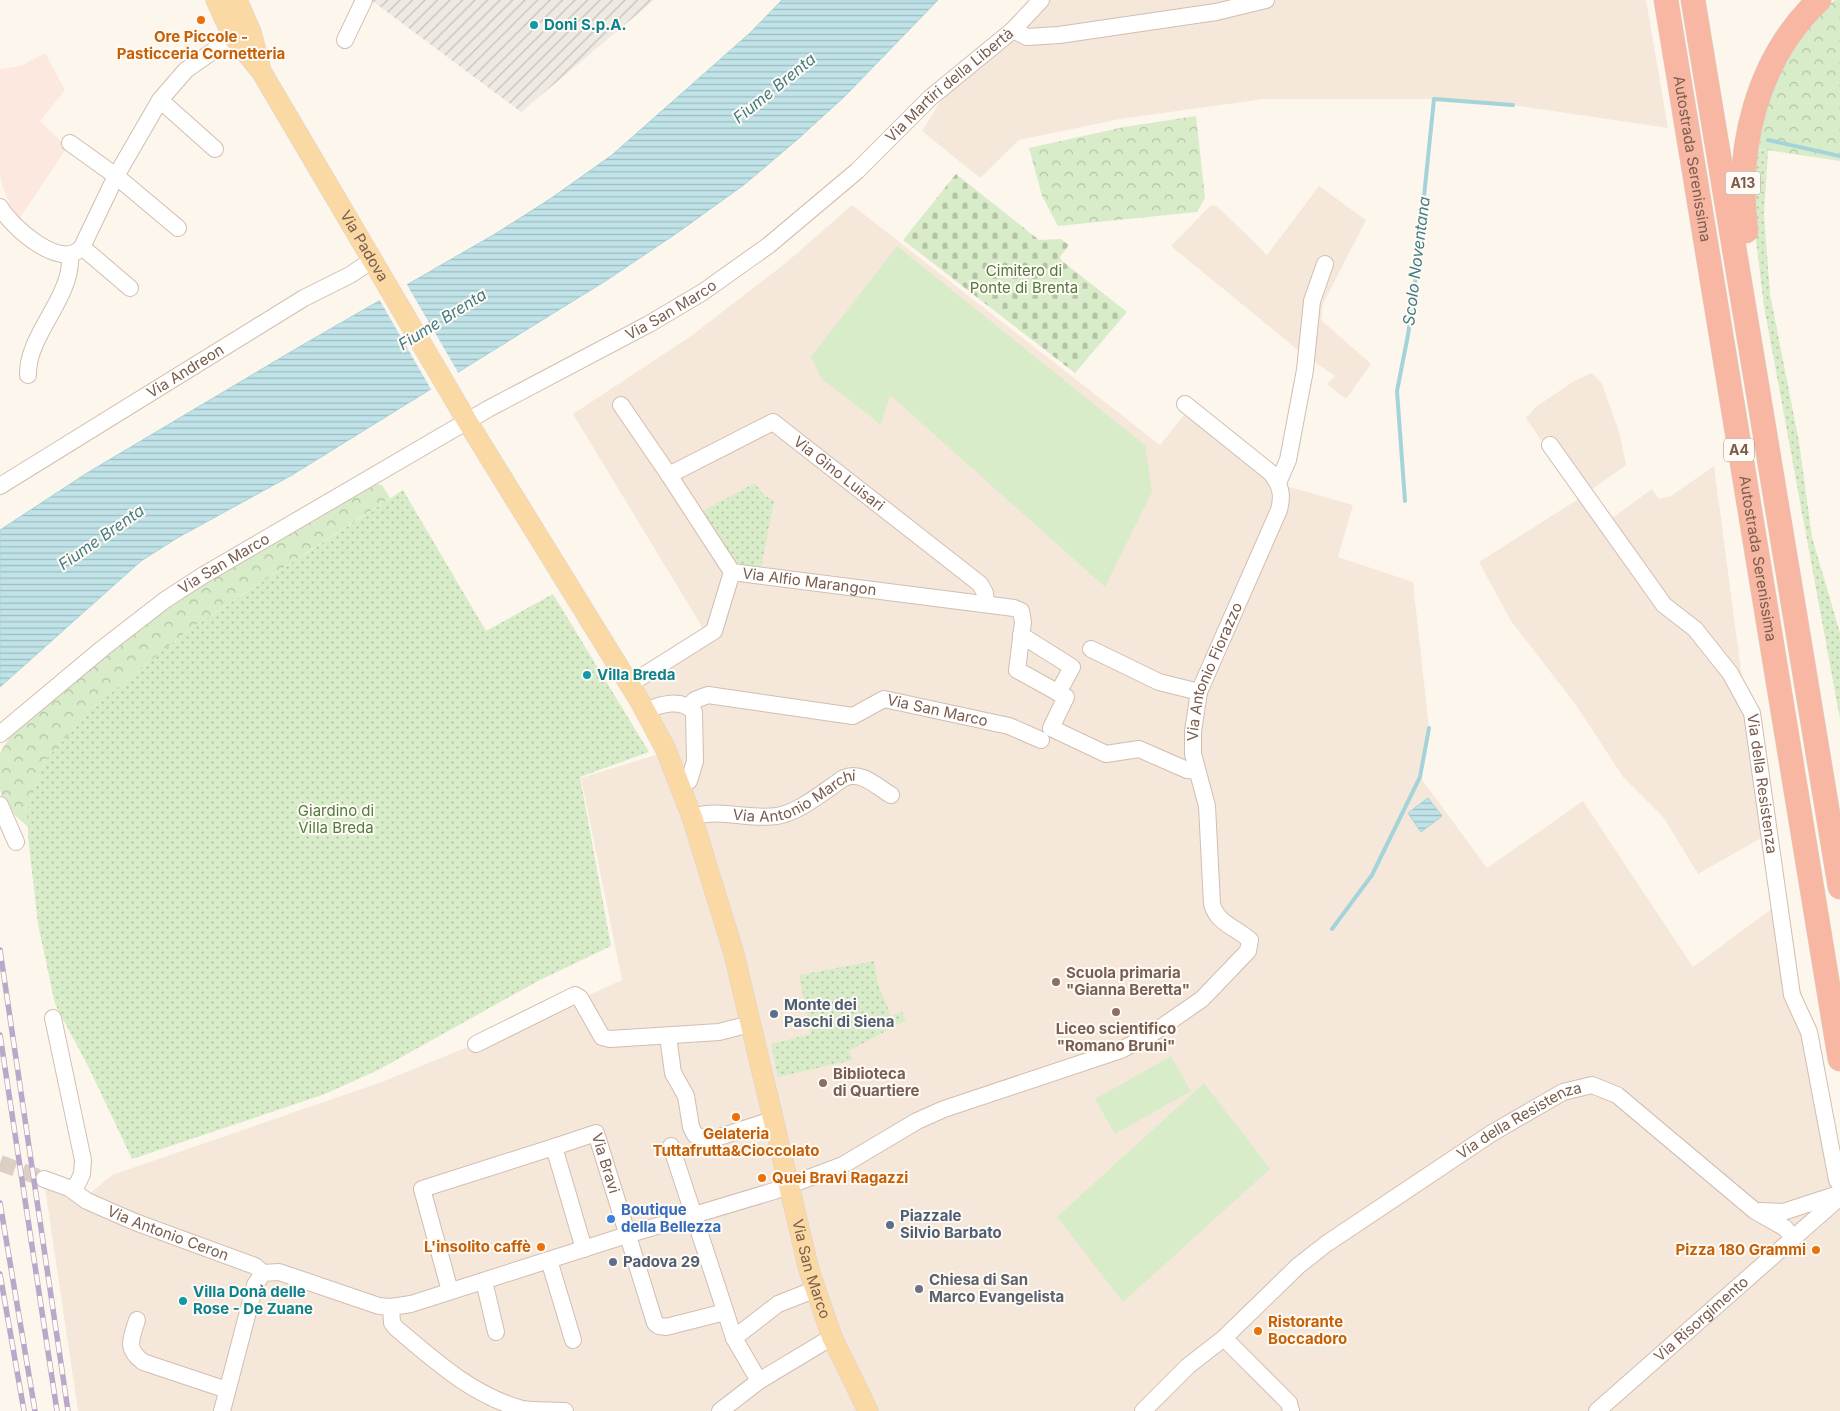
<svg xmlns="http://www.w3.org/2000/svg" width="1840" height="1411" viewBox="0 0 1840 1411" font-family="Inter,sans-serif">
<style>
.residential{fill:#f5e8da}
.commercial{fill:#fde8e0}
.industrial{fill:url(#industrial-furrows)}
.grass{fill:url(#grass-dots)}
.forest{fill:url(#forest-crowns)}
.cemetery{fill:url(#cemetery-stones)}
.garden{fill:#d8ecc9}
.water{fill:url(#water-rules);stroke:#a5d3da}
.pier{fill:#fdf6ec}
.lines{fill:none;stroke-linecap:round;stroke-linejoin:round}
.stream{stroke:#a5d3da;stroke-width:4}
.minor-tunnel{stroke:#dcd0c4;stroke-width:16;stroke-dasharray:16 8;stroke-linecap:butt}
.minor-casing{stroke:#d1beb0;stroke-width:18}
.major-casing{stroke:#dad1cd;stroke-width:21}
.highway-casing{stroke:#dad1cd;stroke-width:25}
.minor{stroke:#fff;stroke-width:16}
.major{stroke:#fbd9a5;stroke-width:20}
.highway{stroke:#f7b7a3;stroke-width:24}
.rail-casing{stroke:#b9a8c9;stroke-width:5.5}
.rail{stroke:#fffaf3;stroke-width:4;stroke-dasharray:11;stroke-linecap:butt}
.food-dot{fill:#e8710a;stroke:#fffaf3;stroke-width:2}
.culture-dot{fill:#0f9aa8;stroke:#fffaf3;stroke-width:2}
.education-dot{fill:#8d6e63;stroke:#fffaf3;stroke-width:2}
.service-dot{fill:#5c6f8a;stroke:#fffaf3;stroke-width:2}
.shop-dot{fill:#3f7fe0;stroke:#fffaf3;stroke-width:2}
.worship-dot{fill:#6b7280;stroke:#fffaf3;stroke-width:2}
.labels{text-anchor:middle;stroke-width:4;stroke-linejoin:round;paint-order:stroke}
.shield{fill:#fffaf3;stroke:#a28b7f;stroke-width:1}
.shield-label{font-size:14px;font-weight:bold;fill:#7a5c4d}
.culture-label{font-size:15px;font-weight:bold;fill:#0d838f;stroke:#fffaf3;text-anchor:start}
.food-label{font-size:15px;font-weight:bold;fill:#c56008;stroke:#fffaf3}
.street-label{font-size:15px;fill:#7a5c4d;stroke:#fffaf3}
.park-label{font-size:15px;fill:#537a41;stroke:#fffaf3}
.education-label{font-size:15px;font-weight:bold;fill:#785e54;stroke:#fffaf3;text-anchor:start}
.service-label{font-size:15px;font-weight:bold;fill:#4e5e75;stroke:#fffaf3;text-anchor:start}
.shop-label{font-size:15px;font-weight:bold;fill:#366cbe;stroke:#fffaf3;text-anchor:start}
.worship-label{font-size:15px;font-weight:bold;fill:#5b616d;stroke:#fffaf3;text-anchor:start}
.water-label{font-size:16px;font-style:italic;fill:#437c86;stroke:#fffaf3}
</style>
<defs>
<pattern id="industrial-furrows" width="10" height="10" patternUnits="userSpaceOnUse" patternTransform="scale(1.25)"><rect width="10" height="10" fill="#efe9e4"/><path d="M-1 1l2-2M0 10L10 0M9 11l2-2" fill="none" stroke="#c7c0bb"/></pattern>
<pattern id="grass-dots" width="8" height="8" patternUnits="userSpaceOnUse" patternTransform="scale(1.25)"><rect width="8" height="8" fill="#d8ecc9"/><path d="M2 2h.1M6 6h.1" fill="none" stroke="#b4c2a5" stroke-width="1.8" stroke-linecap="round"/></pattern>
<pattern id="forest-crowns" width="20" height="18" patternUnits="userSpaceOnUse" patternTransform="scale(1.25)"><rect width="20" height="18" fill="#d8ecc9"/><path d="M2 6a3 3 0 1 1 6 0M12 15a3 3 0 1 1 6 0" fill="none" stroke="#b4c2a5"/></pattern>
<pattern id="cemetery-stones" width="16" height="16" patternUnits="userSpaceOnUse" patternTransform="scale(1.25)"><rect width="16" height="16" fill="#d8ecc9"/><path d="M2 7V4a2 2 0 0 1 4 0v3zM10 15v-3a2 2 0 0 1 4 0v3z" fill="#b4c2a5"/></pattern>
<pattern id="water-rules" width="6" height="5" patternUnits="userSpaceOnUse" patternTransform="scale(1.25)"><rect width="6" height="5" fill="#bfe3e8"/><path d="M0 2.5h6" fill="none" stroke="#a0bbbe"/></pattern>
</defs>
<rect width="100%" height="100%" fill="#fdf6ec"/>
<path class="residential" d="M1047 0H1646L1668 128 1513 105 1434 99H1264L1120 119 1019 140 980 178 922 131 950 87Z
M1319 186 1366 220 1323 304 1321 320 1371 364 1346 399 1327 384 1335 376 1299 351 1171 246 1210 206H1217L1267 255Z
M852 205 1160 445 1190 408 1286 486 1353 505 1338 557 1413 582 1429 728 1420 777 1487 868 1583 801 1693 967 1782 901 1793 970 1815 1030 1840 1192V1411H78L44 1181 87 1196 112 1175 382 1082 465 1048 481 1044 622 980 581 778 665 752 630 689 710 640 573 414 691 336 787 262Z
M1592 373 1602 384 1620 435 1626 465 1591 490 1612 518 1652 489 1659 499 1671 496 1714 466 1763 837 1698 874 1664 818 1623 777 1576 705 1511 621 1479 562 1580 498 1526 418 1536 407 1574 381Z"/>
<path class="commercial" d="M45 53 65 90 40 121 67 147 20 218 12 209 3 188 0 175V69L21 66Z"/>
<path class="industrial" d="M371 0H654L521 112Z"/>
<path class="grass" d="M1754 149 1768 150 1764 214 1770 294 1799 442 1812 537 1840 633V719L1764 306 1753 215Z
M755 483 764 495 774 501 761 568 736 564 701 512Z
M403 490 486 631 553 594 649 752 580 777 611 946 538 981 380 1069 325 1094 132 1159 89 1068 55 1004 38 924 28 836V807L45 760 96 705 187 631Z
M874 961 878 984 891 1016 902 1012 906 1020 849 1051 853 1060 778 1077 771 1044 811 1034 799 975Z"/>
<path class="forest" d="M1835 0H1840V161L1754 148C1758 133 1761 117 1766 103 1774 76 1812 17 1835 0Z
M1196 116 1205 198 1197 212 1058 226 1042 196 1029 148 1124 127Z
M375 484 382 485 390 498 187 631 96 705 45 760 28 807V827L7 808 0 790V753L12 733 173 601Z"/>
<path class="cemetery" d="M956 174 1039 240 1061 239 1069 245 1060 257 1062 261 1127 312 1075 373 903 240Z"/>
<path class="garden" d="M897 246 1145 445 1152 492 1105 587 890 395 881 425 821 378 811 357Z
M1171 1056 1191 1091 1115 1134 1095 1099Z
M1204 1083 1270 1169 1123 1302 1057 1217Z"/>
<path class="water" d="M782 0H938L845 96 798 139 745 184 677 233 607 280 292 475 177 538 141 561 0 687V530L87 473 299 347 495 234 550 199 612 155 750 33Z
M1428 798 1442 816 1421 832 1408 813Z"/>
<path class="pier" d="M406 283 459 374 432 391 379 299Z"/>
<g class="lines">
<path class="stream" d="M1768 140 1840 156
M1405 501 1397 391 1408 335 1415 284 1434 99 1513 105
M1332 929 1372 875 1420 777 1429 728"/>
<path class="minor-tunnel" d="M0 1163 44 1179"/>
<defs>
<g id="minor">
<path d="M1013 30 1027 37 1059 35 1216 12 1266 0"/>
<path d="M345 40 364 0"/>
<path d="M160 100 215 149"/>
<path d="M70 143 116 176 178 228"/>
<path d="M0 207C11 226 61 272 82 247L116 176 160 100 186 70 233 37"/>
<path d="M82 247 130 288"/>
<path d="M28 375C27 334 73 298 70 255"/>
<path d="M621 405 669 475"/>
<path id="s1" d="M1550 445 1664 605 1695 629 1730 673 1752 713 1792 995 1809 1032 1837 1180 1840 1184"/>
<path d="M1278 483 1288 460 1305 370 1312 301 1325 264"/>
<path id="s2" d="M0 486 304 298 350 275 371 261"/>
<path id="s3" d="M732 572 669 475 773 422 980 584 985 593 986 604"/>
<path d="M1021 635 1072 667 1058 693"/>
<path d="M1091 649 1159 682 1199 692"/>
<path id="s4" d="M630 684 714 631 732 572 1014 608 1021 611 1023 622 1017 670 1066 697 1051 728 1106 754 1139 749 1187 770 1197 771"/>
<path id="s5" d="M689 706 695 700 708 695 853 716 884 699 1009 726 1041 740"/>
<path d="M646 711C660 704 682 698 694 712L695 761 689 781 680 785"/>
<path id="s6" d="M0 734 103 648 165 600 202 576 488 409 649 324 703 292 769 245 857 171 930 98 1013 30 1041 0"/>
<path d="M0 805 16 842"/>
<path id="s7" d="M692 817C720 808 748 820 777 816 800 812 824 791 844 778 861 770 877 787 891 795"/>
<path d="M53 1018 83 1160 82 1174 74 1191"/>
<path d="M668 1036 673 1073 686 1096 691 1127 695 1135 710 1140 772 1120"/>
<path d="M476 1044 575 995 580 998 602 1037 610 1039 719 1032 750 1024"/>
<path d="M671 1146 734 1338"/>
<path id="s8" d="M554 1147 596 1133 655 1323 659 1326 666 1327 725 1312"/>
<path id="s9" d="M44 1179 69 1188 87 1201 135 1222 255 1266 263 1273"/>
<path d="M1760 1211 1783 1212 1838 1194"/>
<path d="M549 1260 573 1340"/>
<path d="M484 1281 496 1332"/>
<path d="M450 1291 422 1189 554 1147 584 1249"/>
<path d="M391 1307 392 1323 396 1328C435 1361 472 1395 522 1409 535 1411 552 1410 565 1411"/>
<path d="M137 1320C131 1340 125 1348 143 1362L227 1390"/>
<path d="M1224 1338 1289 1403 1291 1411"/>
<path d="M759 1381 734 1338 778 1304 806 1293"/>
<path id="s10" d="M222 1411 255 1285 263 1273 279 1272 379 1306 391 1307 411 1304 627 1235 774 1191 843 1165 917 1121 944 1109 1121 1050 1153 1033 1202 999 1248 951 1250 940C1235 927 1217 923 1212 904L1207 806 1193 754V731L1199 692 1279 510C1283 495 1281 486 1271 473L1185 404"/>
<path d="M720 1411 759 1381 832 1337"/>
<path id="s11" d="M1143 1411 1188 1366 1224 1338 1298 1266 1326 1244 1492 1133 1563 1092 1592 1085 1617 1095 1755 1211 1785 1228 1793 1238"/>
<path id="s12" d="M1597 1411 1840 1197"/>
</g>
<g id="major">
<path id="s13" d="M216 0 233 37 261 71 467 421 641 703 666 750 692 817 734 954 809 1270 832 1337 868 1411"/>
<path d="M237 0 251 32 260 66"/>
</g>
<g id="highway">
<path id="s14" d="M1666 0 1840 1059"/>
<path d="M1693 0 1840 887"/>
<path d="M1746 231C1735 148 1757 59 1819 0"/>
</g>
</defs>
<use href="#minor" class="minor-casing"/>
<use href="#major" class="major-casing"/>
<use href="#highway" class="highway-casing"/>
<use href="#minor" class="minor"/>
<use href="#major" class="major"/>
<use href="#highway" class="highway"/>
<defs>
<path id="rail" d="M0 950 68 1411
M0 1035 57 1411
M0 1203 35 1411
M0 1274 24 1411"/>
</defs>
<use href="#rail" class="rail-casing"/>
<use href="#rail" class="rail"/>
</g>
<g class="food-dot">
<circle cx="201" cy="20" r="5"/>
<circle cx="736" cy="1117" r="5"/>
<circle cx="762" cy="1178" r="5"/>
<circle cx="541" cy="1247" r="5"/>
<circle cx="1816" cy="1250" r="5"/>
<circle cx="1258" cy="1331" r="5"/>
</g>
<g class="culture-dot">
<circle cx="534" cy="25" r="5"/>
<circle cx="587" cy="675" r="5"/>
<circle cx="183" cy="1301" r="5"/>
</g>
<g class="education-dot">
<circle cx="1056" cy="982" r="5"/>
<circle cx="1116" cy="1012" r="5"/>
<circle cx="823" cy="1083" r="5"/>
</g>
<g class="service-dot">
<circle cx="774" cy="1014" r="5"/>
<circle cx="890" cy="1225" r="5"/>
<circle cx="613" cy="1262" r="5"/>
</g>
<circle class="shop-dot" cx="611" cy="1219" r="5"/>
<circle class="worship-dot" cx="919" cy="1289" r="5"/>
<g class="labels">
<g class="shield">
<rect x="1725.5" y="171.5" width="35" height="23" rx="4"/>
<rect x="1724" y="438.5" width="30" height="23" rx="4"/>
</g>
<g class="shield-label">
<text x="1743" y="188">A13</text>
<text x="1739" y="455">A4</text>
</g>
<g class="culture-label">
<text x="544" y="30">Doni S.p.A.</text>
<text x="597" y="680">Villa Breda</text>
<text x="193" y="1297">Villa Donà delle<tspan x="193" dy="17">Rose - De Zuane</tspan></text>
</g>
<g class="food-label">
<text x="201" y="42">Ore Piccole -<tspan x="201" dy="17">Pasticceria Cornetteria</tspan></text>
<text x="736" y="1139">Gelateria<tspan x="736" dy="17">Tuttafrutta&amp;Cioccolato</tspan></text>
<text x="772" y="1183" text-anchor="start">Quei Bravi Ragazzi</text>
<text x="531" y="1252" text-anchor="end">L'insolito caffè</text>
<text x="1806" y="1255" text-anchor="end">Pizza 180 Grammi</text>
<text x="1268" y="1327" text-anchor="start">Ristorante<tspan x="1268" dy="17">Boccadoro</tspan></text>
</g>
<g class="street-label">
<text dy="5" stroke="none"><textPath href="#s6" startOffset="1155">Via Martiri della Libertà</textPath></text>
<text dy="5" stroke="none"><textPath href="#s14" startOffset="161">Autostrada Serenissima</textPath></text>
<text dy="5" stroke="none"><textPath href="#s13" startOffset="288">Via Padova</textPath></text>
<text dy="5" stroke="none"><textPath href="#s6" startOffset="796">Via San Marco</textPath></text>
<text dy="5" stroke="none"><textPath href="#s2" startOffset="218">Via Andreon</textPath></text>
<text dy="5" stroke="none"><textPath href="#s3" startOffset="316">Via Gino Luisari</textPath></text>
<text dy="5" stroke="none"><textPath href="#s14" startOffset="566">Autostrada Serenissima</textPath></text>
<text dy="5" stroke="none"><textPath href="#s6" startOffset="282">Via San Marco</textPath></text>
<text dy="5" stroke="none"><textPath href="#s4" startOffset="239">Via Alfio Marangon</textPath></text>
<text dy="5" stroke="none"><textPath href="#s10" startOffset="1520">Via Antonio Fiorazzo</textPath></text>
<text dy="5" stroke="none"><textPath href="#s5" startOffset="259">Via San Marco</textPath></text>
<text dy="5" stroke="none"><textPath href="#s1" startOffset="409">Via della Resistenza</textPath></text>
<text dy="5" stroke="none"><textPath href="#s7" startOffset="108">Via Antonio Marchi</textPath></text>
<text dy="5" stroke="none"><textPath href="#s11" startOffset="478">Via della Resistenza</textPath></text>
<text dy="5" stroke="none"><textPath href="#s8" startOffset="76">Via Bravi</textPath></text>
<text dy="5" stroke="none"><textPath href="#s9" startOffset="136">Via Antonio Ceron</textPath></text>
<text dy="5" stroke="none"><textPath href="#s13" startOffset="1415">Via San Marco</textPath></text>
<text dy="5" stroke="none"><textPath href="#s12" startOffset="139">Via Risorgimento</textPath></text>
</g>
<g class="park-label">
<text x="1024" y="276">Cimitero di<tspan x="1024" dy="17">Ponte di Brenta</tspan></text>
<text x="336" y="816">Giardino di<tspan x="336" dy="17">Villa Breda</tspan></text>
</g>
<g class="education-label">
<text x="1066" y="978">Scuola primaria<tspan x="1066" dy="17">"Gianna Beretta"</tspan></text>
<text x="1116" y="1034" text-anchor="middle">Liceo scientifico<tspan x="1116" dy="17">"Romano Bruni"</tspan></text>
<text x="833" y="1079">Biblioteca<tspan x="833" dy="17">di Quartiere</tspan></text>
</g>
<g class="service-label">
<text x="784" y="1010">Monte dei<tspan x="784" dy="17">Paschi di Siena</tspan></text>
<text x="900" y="1221">Piazzale<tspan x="900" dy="17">Silvio Barbato</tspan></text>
<text x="623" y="1267">Padova 29</text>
</g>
<g class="shop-label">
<text x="621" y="1215">Boutique<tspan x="621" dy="17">della Bellezza</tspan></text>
</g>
<g class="worship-label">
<text x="929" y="1285">Chiesa di San<tspan x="929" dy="17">Marco Evangelista</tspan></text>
</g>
<g class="water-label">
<text transform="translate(774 88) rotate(-39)" y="6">Fiume Brenta</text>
<text transform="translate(1416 261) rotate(-83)" y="6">Scolo Noventana</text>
<text transform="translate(442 319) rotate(-32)" y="6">Fiume Brenta</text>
<text transform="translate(101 537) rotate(-35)" y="6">Fiume Brenta</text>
</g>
</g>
</svg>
